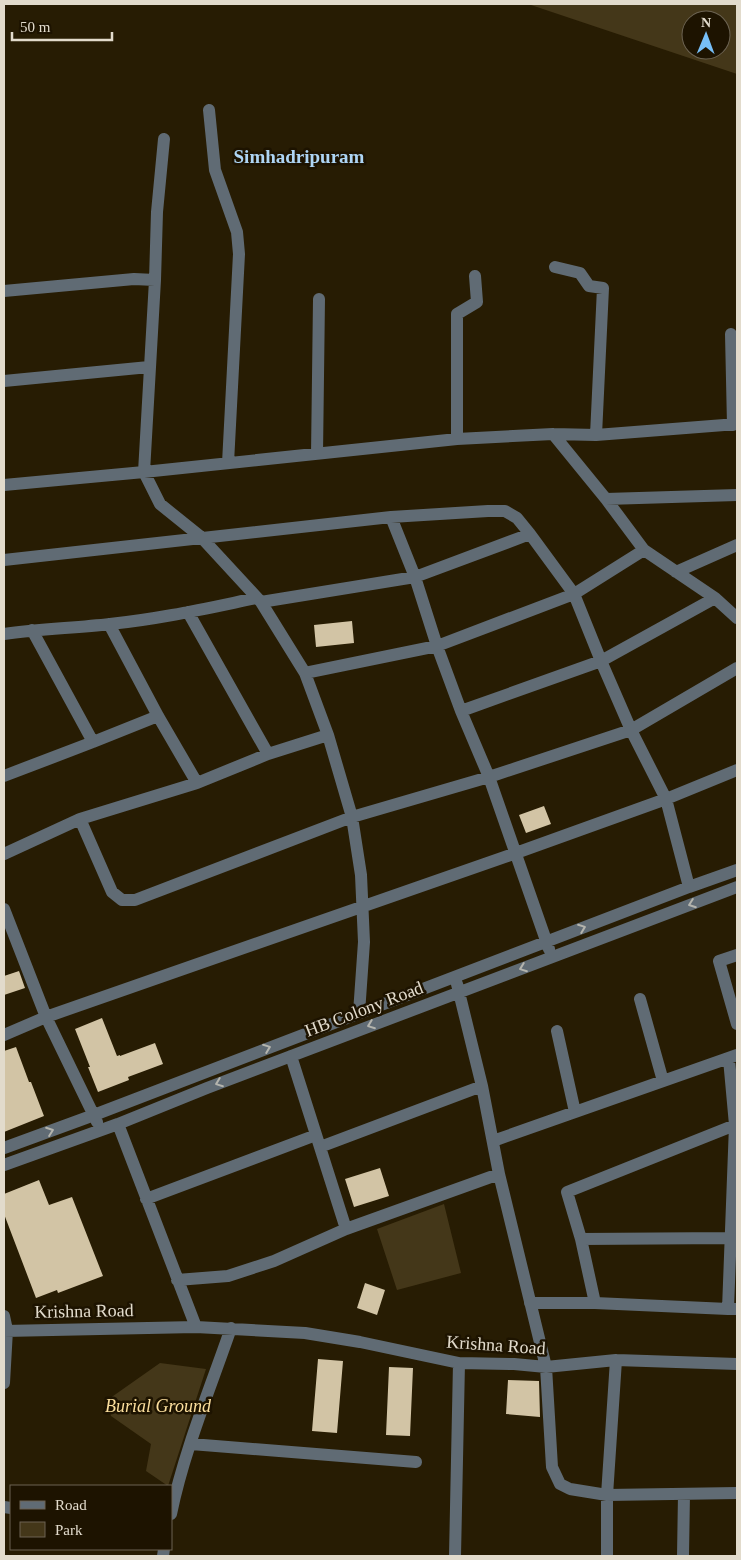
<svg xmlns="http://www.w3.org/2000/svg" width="741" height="1560" viewBox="0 0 741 1560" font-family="'Times New Roman',serif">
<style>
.green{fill:#443719;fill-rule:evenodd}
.building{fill:#d2c4a5}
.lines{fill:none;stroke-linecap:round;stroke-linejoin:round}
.minor{stroke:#606b74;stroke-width:12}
.oneway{stroke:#b4b4ad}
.labels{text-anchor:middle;stroke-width:5;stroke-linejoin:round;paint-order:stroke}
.street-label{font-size:18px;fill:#e2dbcc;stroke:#1d1300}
.park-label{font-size:18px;font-style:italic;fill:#fcdf9d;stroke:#1d1300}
.neighbourhood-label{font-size:19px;font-weight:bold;fill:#aed5f4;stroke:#1d1300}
</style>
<rect width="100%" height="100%" fill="#271c03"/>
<path class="green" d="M528 4H737V74ZM691 20H721V50H691Z
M444 1204 461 1273 397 1290 377 1229Z
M160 1363 206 1369 168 1486 146 1471 151 1444 111 1416 106 1401Z"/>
<path class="building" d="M352 621 354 643 316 647 314 625Z
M544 806 551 824 526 833 519 815Z
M19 971 25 988 4 995V976Z
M102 1018 117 1056 120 1055V1056L155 1043 163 1064 128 1077 129 1080 98 1092 88 1067H90L75 1029Z
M16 1047 29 1082H31L44 1116 4 1132V1051Z
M380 1168 389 1196 354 1207 345 1179Z
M39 1180 49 1205 72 1197 103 1276 58 1293 57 1290 36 1298 4 1214V1194Z
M365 1283 385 1290 377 1315 357 1308Z
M318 1359 343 1361 337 1433 312 1431Z
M389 1367 413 1368 410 1436 386 1435Z
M508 1380 539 1381 540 1417 506 1414Z"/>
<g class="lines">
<path class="minor" d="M209 110 215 170 237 232 239 254 228 463
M555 267 580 273 589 286 603 288 596 435
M155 280 157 212 164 139
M4 291 134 279 155 280 144 472 160 504 201 537 261 602 305 673 328 735 352 817 361 875 364 942 359 1013
M731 334 733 425
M4 381 149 367
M553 434 606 499 644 550 715 598 737 618
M457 439V314L477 302 475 276
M317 454 319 299
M4 485 144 472 457 439 553 434 596 435 737 424
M606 499 737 495
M391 517 415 577 437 646 461 711 489 777 549 949
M4 560 391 517 488 511H505L517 518 530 534 574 594 601 661 631 730 666 799 689 887
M676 572 737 545
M261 602 415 577 530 534
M188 612 268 754
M109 624 158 716 197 783
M32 630 93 742 158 716
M4 634C39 629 75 628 110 624 160 619 208 608 257 598
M305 673 437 646 574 594 644 550
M461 711 601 661 715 598
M4 776 93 742
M80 819 112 892 122 900H135L352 817 489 777 631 730 737 668
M4 854 80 819 197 783 268 754 328 735
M4 909 46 1017 97 1122
M737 955 719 961 737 1024
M457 984 482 1086 499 1174
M640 999 663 1081
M557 1031 575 1112
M4 1035 46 1017 516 853 666 799 737 770
M291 1056 346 1229
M729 1059 735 1125 728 1309H737
M118 1124 196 1327
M493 1141 737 1055
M320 1147 482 1086
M4 1148 94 1115 689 887 737 870
M4 1165 118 1124 207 1088 737 887
M146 1199 316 1135
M731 1238 581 1239 567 1192 735 1125
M581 1239 595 1303
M177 1280 228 1276 274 1261 346 1229 499 1174 546 1367 552 1467 560 1484 570 1489 607 1495 737 1493
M530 1303H595L728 1309
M4 1316 7 1330 4 1383
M4 1331 196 1327 305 1333 360 1342 459 1363 514 1364 546 1367 616 1360 737 1364
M191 1444 416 1462
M4 1507 11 1508
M171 1514C184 1451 210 1389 231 1328
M163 1556 164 1549
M455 1556 459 1363
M607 1556V1495L616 1360
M683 1556 684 1494"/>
</g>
<defs><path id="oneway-chevron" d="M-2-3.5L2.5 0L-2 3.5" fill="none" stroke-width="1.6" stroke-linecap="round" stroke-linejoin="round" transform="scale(1.25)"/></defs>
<g class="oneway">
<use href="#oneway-chevron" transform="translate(692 904) rotate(160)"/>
<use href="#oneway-chevron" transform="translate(582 928) rotate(-21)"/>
<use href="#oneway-chevron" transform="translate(523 968) rotate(159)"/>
<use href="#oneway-chevron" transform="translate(371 1025) rotate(159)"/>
<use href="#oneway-chevron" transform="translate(267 1048) rotate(-21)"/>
<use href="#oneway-chevron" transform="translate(219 1083) rotate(159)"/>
<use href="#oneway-chevron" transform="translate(50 1131) rotate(-20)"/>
</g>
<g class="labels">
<g class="street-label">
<text transform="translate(364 1009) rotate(-21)" y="6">HB Colony Road</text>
<text transform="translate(84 1311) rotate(-1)" y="6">Krishna Road</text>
<text transform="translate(496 1345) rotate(4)" y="6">Krishna Road</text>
</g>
<g class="park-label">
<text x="158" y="1412">Burial Ground</text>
</g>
<g class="neighbourhood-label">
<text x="299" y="163">Simhadripuram</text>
</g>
</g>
<rect width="741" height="1560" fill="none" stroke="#e2dbcc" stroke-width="10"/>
<rect x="10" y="1485" width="162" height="65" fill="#1d1300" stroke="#6c6352"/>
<rect x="20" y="1501" width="25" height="8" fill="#606b74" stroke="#6c6352"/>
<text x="55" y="1510" font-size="15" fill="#e2dbcc">Road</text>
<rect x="20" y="1522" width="25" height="15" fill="#443719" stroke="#6c6352"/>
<text x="55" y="1535" font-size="15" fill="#e2dbcc">Park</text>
<g transform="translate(706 35) rotate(1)"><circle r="24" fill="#1d1300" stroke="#6c6352"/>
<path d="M0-4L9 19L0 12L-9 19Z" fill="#77bff7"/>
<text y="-8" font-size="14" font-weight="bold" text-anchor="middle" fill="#e2dbcc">N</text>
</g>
<path d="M12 32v8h100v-8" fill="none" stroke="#e2dbcc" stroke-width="2.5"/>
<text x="20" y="32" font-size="15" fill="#e2dbcc" stroke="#1d1300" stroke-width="4" paint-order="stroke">50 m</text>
</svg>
